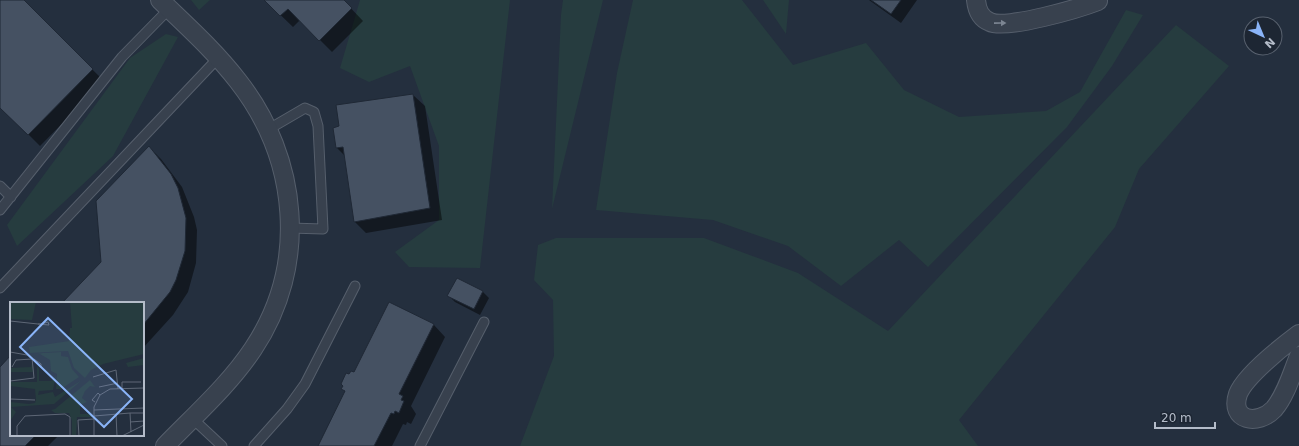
<svg xmlns="http://www.w3.org/2000/svg" width="1299" height="446" viewBox="0 0 1299 446" font-family="'DejaVu Sans',sans-serif">
<style>
.green{fill:#263c3f}
.shadow{fill:#0007}
.building{fill:#455162;stroke:#1f2835}
.lines{fill:none;stroke-linecap:round;stroke-linejoin:round}
.lane-casing{stroke:#565f6c;stroke-width:11}
.street-casing{stroke:#565f6c;stroke-width:20}
.lane{stroke:#38414e;stroke-width:9}
.street{stroke:#38414e;stroke-width:18}
.oneway{fill:#7c8592}
.inset-road{fill:none;stroke:#5e6776;stroke-width:1}
.view{fill:#8ab4f8;fill-opacity:0.15;stroke:#8ab4f8;stroke-width:2}
.inset-edge{fill:none;stroke:#b4bcc9;stroke-width:2}
</style>
<rect width="100%" height="100%" fill="#242f3e"/>
<path class="green" d="M191 0H210L199 10Z
M360 0H510L480 268 409 267 395 252 439 220V146L410 66 369 82 340 68Z
M563 0H603L552 209 561 15Z
M633 0H742L793 65 866 43 904 90 959 117 1046 111 1080 92 1126 10 1143 15 1112 66 1067 127 928 267 899 240 841 286 788 246 713 220 596 210 617 73Z
M763 0H789L786 34Z
M1176 25 1229 66 1139 169 1115 227 959 420 978 446H520L554 356 553 300 534 280 538 245 556 238H704L798 273 888 331Z
M166 34 178 37 113 156 17 246 7 225 130 58Z"/>
<path class="shadow" d="M0 0H22L104 81 40 146 0 106Z
M265 0H343L363 21 332 52 300 20 293 27Z
M869 0H917L901 23Z
M413 95 425 106 442 220 366 233 354 221 345 156 337 148Z
M149 147 161 159 182 187 194 217 197 230 196 263 188 292 173 315 143 348V303H63L102 263Z
M483 292 489 298 480 315 455 302 449 296Z
M434 325 445 337 411 406 416 414 411 424 407 422 406 425 403 424 392 446H319L345 392 343 389 349 376Z
M11 357V435H59L48 446H0V368Z"/>
<path class="building" d="M0 0H24L93 69 28 135 0 108Z
M264 0H344L352 8 319 41 288 9 280 16Z
M871 0H901L891 14Z
M413 94 430 208 354 222 343 147 336 148 333 128 339 126 336 105Z
M149 146 171 174 178 188 186 218 185 251 176 280 170 292 143 325V303H62L101 262 96 201Z
M457 278 483 291 474 309 447 296Z
M389 302 434 324 399 394 403 396 401 400 404 401 399 413 395 411 394 414 391 413 374 446H318L345 391 341 389 343 386 341 384 346 373 349 374 351 371 354 372Z
M11 355V435H36L25 446H0V367Z"/>
<g class="lines">
<defs>
<path id="lane" d="M269 129 305 108 314 112 318 126 323 229 290 228
M0 186 11 197
M0 210 122 57 169 9
M0 288 219 57
M192 418 222 446
M254 446 287 409 305 384 355 286
M420 446 484 322"/>
<path id="street" d="M160 0C187 26 215 51 238 81 299 159 309 265 253 349 229 385 195 415 165 446
M976 0C977 10 980 18 990 22 1006 30 1080 8 1098 1
M1299 334C1283 346 1245 376 1238 394 1229 421 1258 426 1274 409 1286 395 1292 373 1299 356"/>
</defs>
<use href="#lane" class="lane-casing"/>
<use href="#street" class="street-casing"/>
<use href="#lane" class="lane"/>
<use href="#street" class="street"/>
</g>
<defs><path id="oneway-solid" d="M-6-.8H1V-3.2L6.5 0L1 3.2V.8H-6Z"/></defs>
<use class="oneway" href="#oneway-solid" transform="translate(1000 23) rotate(-1)"/>
<g transform="translate(10 302)">
<rect width="134" height="134" fill="#242f3e"/>
<path d="M0 0H26L22 18 0 17ZM60 0H134V52L93 62 81 68 75 76 64 66 58 49 20 51 19 45 59 39 60 26H62ZM51 50V54L58 55 62 67 69 75 51 87H46L47 72 41 69 40 58 30 52 21 53 33 51ZM134 56V63L118 65 116 61ZM22 61 23 70H0V66L21 65ZM27 64 29 67V79H41L46 74 43 88 29 89 28 93 43 90 45 95 72 78 44 102 1 105 6 110 0 119V100L19 102 25 101 26 98 25 87 0 84V80H27ZM80 78 85 85 80 84 75 89 72 96 77 100 70 103V112H82V115H67L66 134H62V119L59 111H45L41 108 45 107Z" fill="#263c3f"/>
<path class="inset-road" d="M0 19 28 22M38 20 39 23 28 22H31ZM0 50 17 53 31 65V62L24 57M2 65 6 58 22 57M83 75 106 68 108 87M0 79 24 76 22 56M89 85 108 81M112 86V80H131M0 97 25 98M85 100 82 98 88 91 90 93M84 108 134 106M106 112 107 134M84 114 120 111M120 120 134 119M121 130 120 111H134M7 134V124L15 114 55 112 60 115V134M69 134 68 118 84 117M84 134V105L90 93 100 87 134 86M112 134 134 123"/>
<path class="view" d="M38 16 122 97 94 125 10 45Z"/>
<rect width="134" height="134" class="inset-edge"/>
</g>
<g transform="translate(1263 36) rotate(136)"><circle r="19" fill="#1d2633" stroke="#59626f"/>
<path d="M0-3L7 15L0 10L-7 15Z" fill="#8ab4f8"/>
<text y="-6" font-size="11" font-weight="bold" text-anchor="middle" fill="#b4bcc9">N</text>
</g>
<path d="M1155 422v6h60v-6" fill="none" stroke="#b4bcc9" stroke-width="2"/>
<text x="1161" y="422" font-size="12" fill="#b4bcc9" stroke="#1d2633" stroke-width="3" paint-order="stroke">20 m</text>
</svg>
